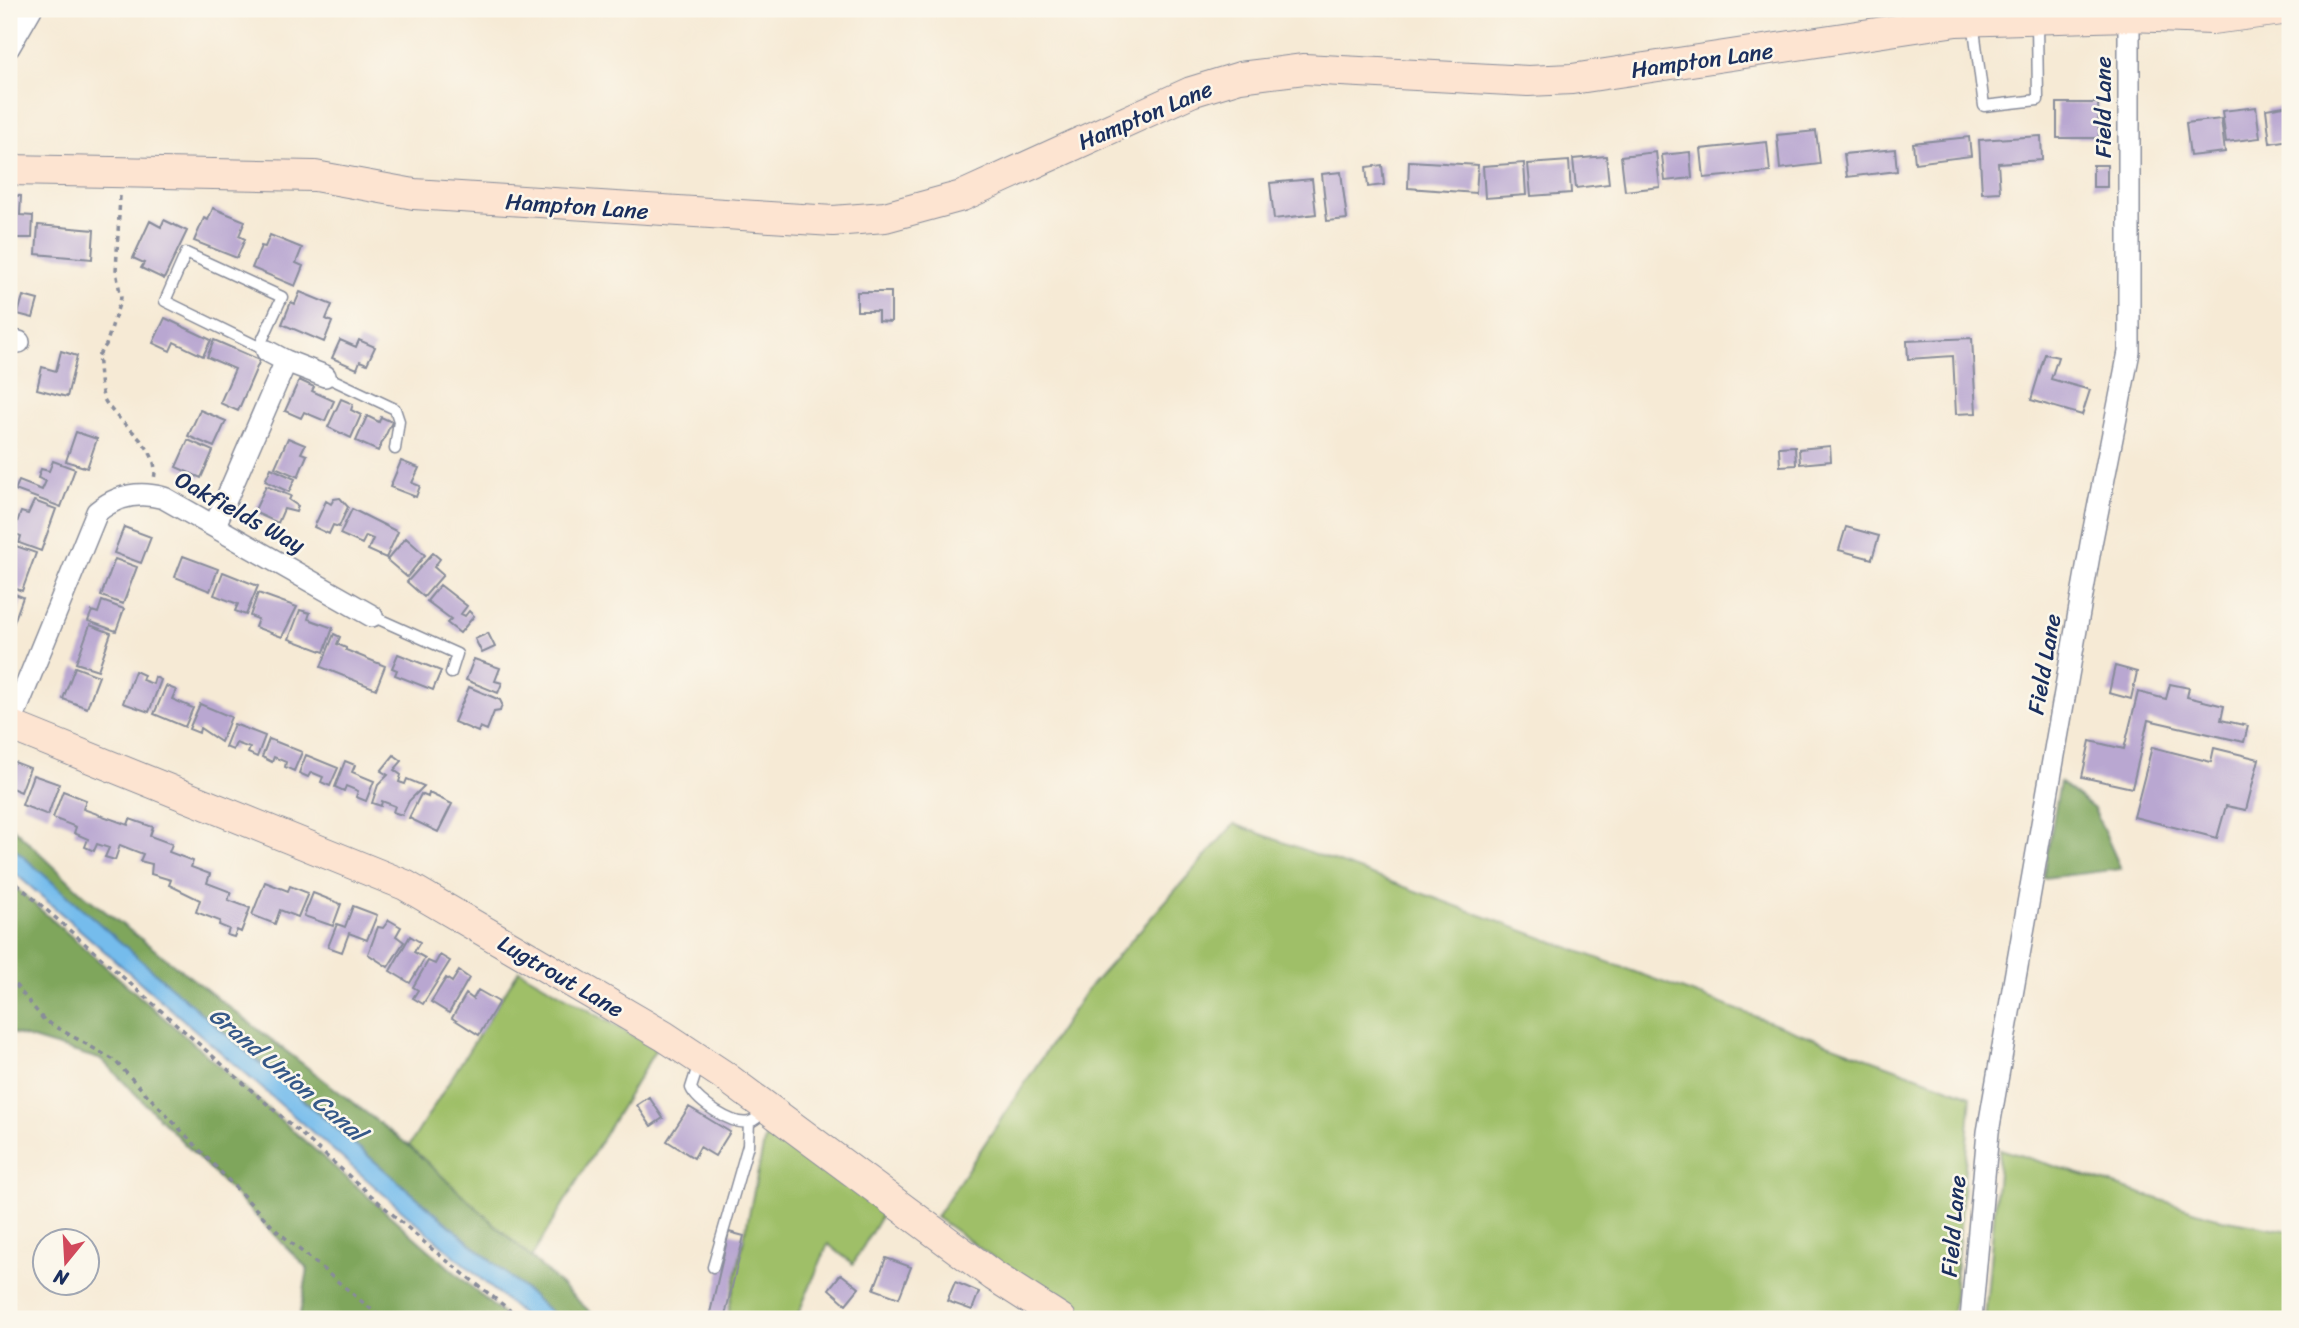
<svg xmlns="http://www.w3.org/2000/svg" width="2299" height="1328" viewBox="0 0 2299 1328" font-family="Sriracha,sans-serif">
<style>
.green{fill:#9fbf67;stroke:#5d7762;stroke-width:2}
.forest{fill:#7fa65c;stroke:#4d6a5d;stroke-width:2}
.water{fill:#74bcec;stroke:#4876a5;stroke-width:2}
.building{fill:#b9a7d1}
.lines{fill:none;stroke-linecap:round;stroke-linejoin:round}
.lane-casing{stroke:#888c9a;stroke-width:13}
.street-casing{stroke:#888c9a;stroke-width:24}
.secondary-casing{stroke:#888c9a;stroke-width:32}
.path{stroke:#888c9a;stroke-width:3.5;stroke-dasharray:5 5;stroke-linecap:butt}
.lane{stroke:#fff;stroke-width:10}
.street{stroke:#fff;stroke-width:21}
.secondary{stroke:#fde4d1;stroke-width:30}
.labels{text-anchor:middle;stroke-width:5;stroke-linejoin:round;paint-order:stroke}
.street-label{font-size:23px;fill:#1b2f5e;stroke:#fbf7ec}
.water-label{font-size:24px;font-style:italic;fill:#365989;stroke:#fbf7ec}
</style>
<rect width="100%" height="100%" fill="#fbf7ec"/>
<filter id="ink" filterUnits="userSpaceOnUse"><feTurbulence type="fractalNoise" baseFrequency=".0143" numOctaves="2"/><feDisplacementMap in="SourceGraphic" scale="14" xChannelSelector="R" yChannelSelector="G"/><feConvolveMatrix kernelMatrix="1 2 1 2 8 2 1 2 1" color-interpolation-filters="sRGB"/></filter>
<filter id="wash" filterUnits="userSpaceOnUse"><feTurbulence type="fractalNoise" baseFrequency=".00686" numOctaves="4" result="noise"/><feDisplacementMap in="SourceGraphic" scale="28" xChannelSelector="R" yChannelSelector="G"/><feGaussianBlur stdDeviation="1.57" result="paint"/><feColorMatrix in="noise" values="0 0 0 0 0 0 0 0 0 0 0 0 0 0 0 0 0 1.4 0 .05"/><feComposite in="paint" operator="in"/></filter>
<g filter="url(#wash)">
<rect width="100%" height="100%" fill="#f6ead5"/>
<path class="green" d="M1234 824 1971 1096 1952 1319H1091L1005 1266 936 1217 1086 991Z
M519 970 656 1049 531 1258 409 1146Z
M769 1119 884 1211 853 1264 828 1244 796 1319H727Z
M2000 1149 2222 1219 2290 1231V1319H1985Z"/>
<path class="forest" d="M2060 782 2094 809 2121 869 2043 878Z
M9 824 84 895 409 1146 598 1319H559L62 894 9 844Z
M9 882 508 1319H299L308 1269 102 1060 9 1032Z"/>
<path class="water" d="M9 844 202 1014 559 1319H527L9 868Z"/>
<g id="blocks">
<path class="building" d="M2057 103H2098L2099 138H2057Z
M2290 105V140L2270 143 2266 109Z
M2256 107 2260 138 2226 142 2222 111Z
M2221 119 2225 152 2190 156 2186 123Z
M1816 131 1820 164 1780 169 1777 135Z
M2041 136 2042 160 1998 163 2000 192 1982 193 1979 140Z
M1969 137 1971 156 1915 163 1913 143Z
M1767 142 1770 172 1704 178 1701 149Z
M1895 149 1897 171 1847 177 1844 154Z
M1656 152 1660 187 1625 191 1621 156Z
M1690 152 1692 178 1665 181 1662 155Z
M1606 156 1609 184 1576 188 1573 159Z
M1409 161 1478 165 1476 193 1408 188Z
M1569 161 1571 193 1531 196 1528 164Z
M1524 163 1526 195 1485 198 1483 166Z
M1382 165 1384 185 1368 187 1366 167Z
M2093 165H2107V187H2093Z
M1341 172 1347 219 1327 221 1322 174Z
M1312 179 1316 214 1274 219 1270 183Z
M9 195 21 196 20 215 33 216 32 238H9Z
M213 208 245 221 239 236 245 239 237 258 194 241 204 218 208 220Z
M164 220 187 231 164 279 141 268 144 263 133 258 150 221 161 227Z
M38 225 94 230 92 259 36 254Z
M270 235 302 248 296 263 303 266 295 286 252 268 261 246 265 247Z
M300 292 332 305 326 319 332 322 324 342 282 324 291 302 295 304Z
M857 292H891V322L878 321V311H857Z
M23 296 38 300 33 318 18 314Z
M165 318 211 340 203 356 174 342 170 351 153 343Z
M1972 338 1976 413 1956 414 1953 356 1908 359 1907 341Z
M214 340 260 360 238 411 220 403 235 369 207 357Z
M340 340 356 347 359 340 375 347 367 364 360 361 357 369 332 358Z
M61 351 77 356 67 397 37 389 42 367 56 371Z
M2045 354 2058 357 2051 379 2090 390 2082 415 2031 400Z
M299 380 314 387 312 391 334 401 325 421 304 412 301 418 285 411Z
M341 399 353 404 351 410 361 415 351 438 328 427Z
M200 410 226 421 214 447 188 436Z
M367 416 379 422 381 417 392 422 378 451 356 441Z
M76 432 97 439 87 468 66 461Z
M288 438 305 445 301 453 307 455 298 477 275 467Z
M188 440 213 451 201 478 176 467Z
M1795 446 1796 465 1780 466 1779 447Z
M1830 446 1831 461 1800 464 1799 449Z
M53 461 75 469 61 507 15 490 19 481 42 490 46 481 38 478 41 469 49 471Z
M401 461 419 468 412 483 420 486 416 497 390 487Z
M271 468 295 479 289 492 265 481Z
M266 486 291 496 289 500 298 506 296 512 284 509 278 523 254 512Z
M340 498 348 507 339 527 333 525 329 534 314 527 326 501 331 504 334 499Z
M34 501 56 509 41 551 19 543 21 536 13 533 21 512 28 514Z
M352 509 398 532 386 558 368 550 373 539 366 536 362 544 340 534Z
M124 527 151 537 141 563 114 553Z
M1846 527 1879 536 1872 559 1839 550Z
M406 538 425 555 407 577 387 560Z
M13 545 36 553 22 591 9 586V555Z
M433 553 440 559 434 567 443 575 424 597 407 582Z
M183 556 218 569 210 591 175 577Z
M115 559 137 567 123 604 101 596Z
M223 572 258 586 246 615 235 611 238 604 214 595Z
M440 585 467 606 461 614 465 616 469 611 474 616 460 633 447 623 451 619 427 601Z
M9 592 23 597 9 636Z
M258 593 297 607 282 637 255 627 258 619 250 616Z
M102 601 124 609 116 631 88 621 92 611 98 613Z
M300 610 310 613 308 619 333 628 324 652 289 639Z
M90 625 111 633 98 670 76 663Z
M488 633 495 647 482 653 475 639Z
M334 634 340 637 337 644 346 648V650L385 666 376 689 321 667Z
M398 654 441 671 433 690 395 675 397 670 392 668Z
M474 659 500 668 495 681 502 683 498 693 466 680Z
M2115 666 2137 672 2131 699 2109 693Z
M75 667 99 676 87 708 63 699Z
M135 671 144 675 142 680 153 684 155 677 161 680 149 712 123 703Z
M2170 684 2189 688 2187 697 2224 706 2221 720 2248 726 2244 742 2148 720 2132 788 2082 777 2090 741 2124 749 2138 692 2166 699Z
M166 686 176 690 172 699 193 708 185 727 154 714Z
M469 687 500 700 502 704 500 711 494 712 487 730 480 727 478 732 454 722Z
M200 704 231 717 221 742 200 728 199 733 189 729Z
M234 724 265 736 257 757 248 753 250 748 236 743 233 750 225 747Z
M269 739 302 752 294 771 285 767 286 762 274 757 272 762 262 757Z
M2152 747 2211 762 2214 748 2259 759 2246 810 2226 806 2217 838 2134 817Z
M306 755 338 768 330 786 321 782 323 777 311 772 308 777 299 773Z
M394 755 402 761 394 770 401 775 399 782 405 784 407 779 424 786 409 801 402 815 393 812 395 806 382 801 381 806 372 803 378 785 388 775 381 771Z
M9 760 30 768 21 792 9 787Z
M345 761 355 765 352 772 374 781 366 801 356 797 358 791 346 786 344 791 335 787Z
M33 775 59 784 48 815 22 805Z
M63 791 86 800 83 809 128 825 130 819 153 827 150 836 172 844 169 852 193 861 191 867 210 874 207 883 231 892 228 900 250 908 241 932 237 930 234 937 227 935 229 929 219 925 220 921 196 912 200 900 169 885 171 880 151 874 152 864 140 861 143 854 120 845 115 860 105 857 109 848 97 844 94 851 85 847 88 839 74 833 76 827 53 818Z
M429 793 452 804 438 832 409 818 421 794 428 797Z
M265 882 288 891 290 886 308 893 298 917 280 910 275 924 252 915Z
M313 893 341 904 333 926 304 916Z
M353 906 377 915 367 940 349 933 342 952 328 947 337 924 345 927Z
M389 920 401 927 396 936 404 942 388 967 368 954 378 927 383 928Z
M410 936 420 942 414 952 425 958 410 983 390 971Z
M440 955 450 961 423 1004 413 998 418 990 413 987 428 961 435 964Z
M459 971 469 978 449 1013 431 1002 446 978 452 982Z
M478 990 499 1002 479 1035 452 1018 466 994 473 999Z
M649 1097 663 1118 651 1126 637 1105Z
M689 1107 730 1132 715 1156 700 1147 694 1158 667 1141Z
M729 1232 744 1236 725 1316 710 1313Z
M886 1258 911 1267 899 1298 874 1289Z
M841 1274 859 1288 846 1304 829 1289Z
M955 1282 979 1292 972 1310 947 1301Z"/>
</g>
</g>
<g filter="url(#ink)">
<use href="#blocks" fill-opacity="0" stroke="#888c9a" stroke-width="2"/>
<g class="lines">
<defs>
<path id="lane" d="M1973 21 1984 106 2038 100 2037 21
M260 345 282 297 186 253 165 301 267 351
M325 376 395 409 399 421 395 449
M372 616 457 654 451 673
M699 1063 691 1088C697 1102 733 1126 749 1122 756 1121 761 1113 766 1108
M713 1267 748 1145 749 1122"/>
<path id="street" d="M9 47 31 9
M9 341 19 342
M286 361 325 376
M215 525 286 361 267 351
M10 725 97 512C117 495 139 491 164 498L372 616
M1971 1319 1988 1132 2091 544 2129 352V16"/>
<path id="secondary" d="M9 170 315 176 414 194 833 221 885 217 962 196 1191 92 1240 77 1304 69 1528 81 1572 79 1956 21 2129 16 2212 19 2290 9
M9 725 405 885 664 1036 723 1075 994 1276 1061 1319"/>
</defs>
<use href="#lane" class="lane-casing"/>
<use href="#street" class="street-casing"/>
<use href="#secondary" class="secondary-casing"/>
<path class="path" d="M120 196 116 271 121 298 106 345 98 356C100 368 99 387 104 399 117 425 162 445 154 479
M9 877 432 1249 521 1319
M9 977 44 1020 114 1060 277 1231 383 1319"/>
<use href="#lane" class="lane"/>
<use href="#street" class="street"/>
<use href="#secondary" class="secondary"/>
</g>
</g>
<g class="labels">
<g class="street-label">
<text transform="translate(1702 60) rotate(-8)" y="8">Hampton Lane</text>
<text transform="translate(2103 107) rotate(-90)" y="8">Field Lane</text>
<text transform="translate(1145 115) rotate(-23)" y="8">Hampton Lane</text>
<text transform="translate(577 206) rotate(4)" y="8">Hampton Lane</text>
<text transform="translate(240 512) rotate(29)" y="8">Oakfields Way</text>
<text transform="translate(2044 664) rotate(-80)" y="8">Field Lane</text>
<text transform="translate(561 976) rotate(30)" y="8">Lugtrout Lane</text>
<text transform="translate(1953 1226) rotate(-85)" y="8">Field Lane</text>
</g>
<g class="water-label">
<text transform="translate(287 1074) rotate(40)" y="8">Grand Union Canal</text>
</g>
</g>
<rect width="2299" height="1328" fill="none" stroke="#fbf7ec" stroke-width="35"/>
<g transform="translate(66 1262) rotate(198)"><circle r="33" fill="#fbf7ec" stroke="#a1a7b3" stroke-width="2"/>
<path d="M0-5L12 26L0 18L-12 26Z" fill="#d1495b"/>
<text y="-10" font-size="19" font-weight="bold" text-anchor="middle" fill="#1b2f5e">N</text>
</g>
</svg>
